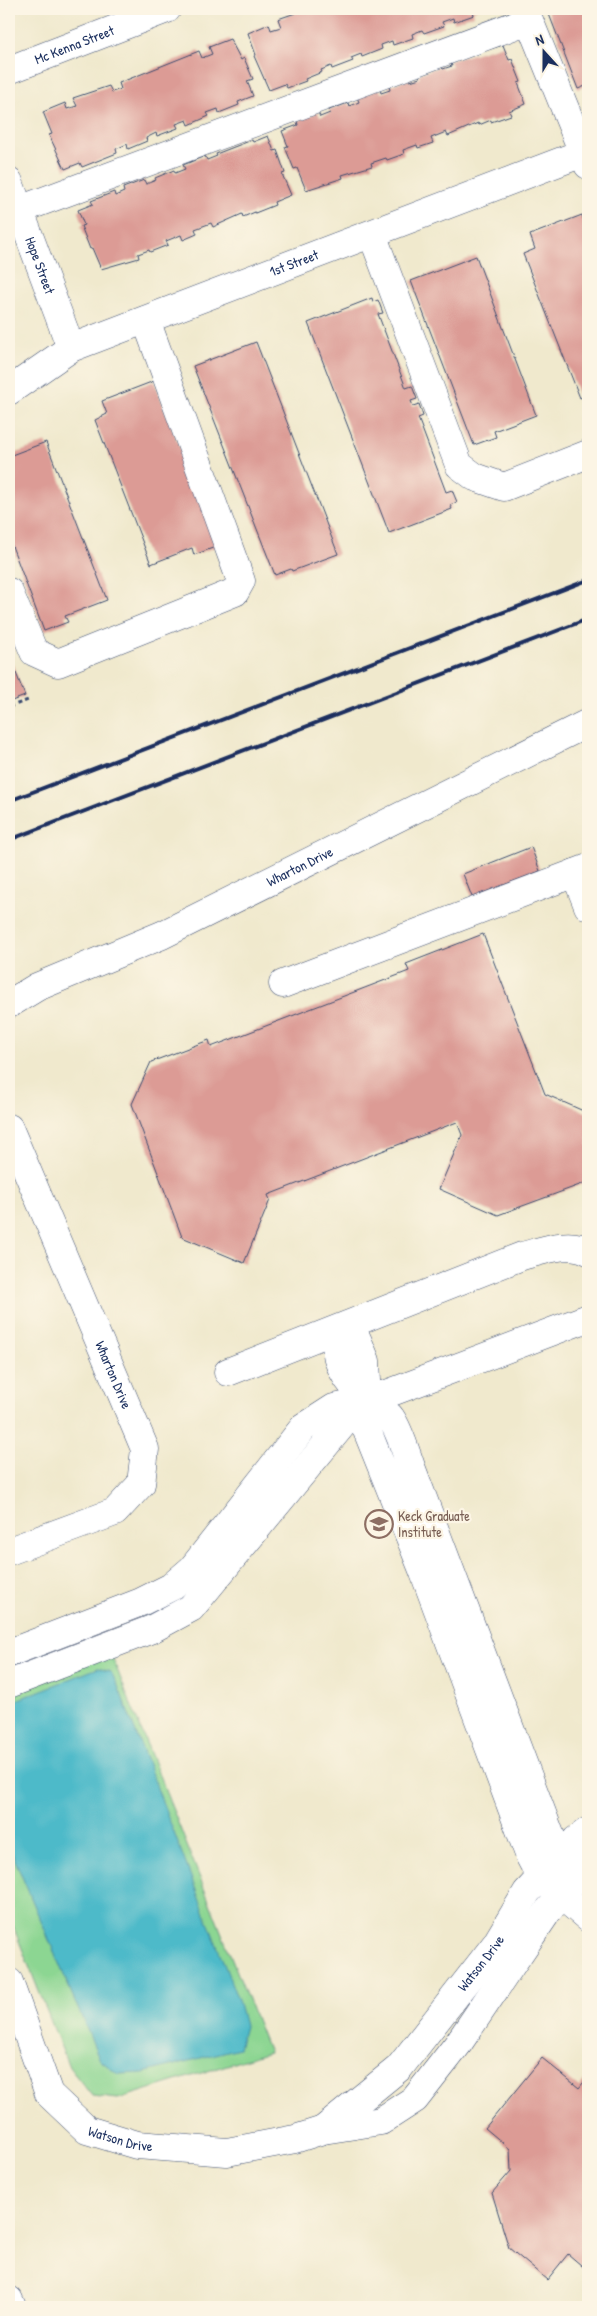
<svg xmlns="http://www.w3.org/2000/svg" width="597" height="2316" viewBox="0 0 597 2316" font-family="'Patrick Hand',sans-serif">
<style>
.green{fill:#8cd692;stroke:#548278}
.water{fill:#4ebac9;stroke:#347494}
.building{fill:#dc9b95}
.lines{fill:none;stroke-linecap:round;stroke-linejoin:round}
.minor-casing{stroke:#3b4b6f;stroke-width:29}
.path{stroke:#3b4b6f;stroke-width:3;stroke-dasharray:4 4;stroke-linecap:butt}
.minor{stroke:#fff;stroke-width:28}
.rail{stroke:#1b2f5e;stroke-width:4}
.labels{text-anchor:middle;stroke-width:4.5;stroke-linejoin:round;paint-order:stroke}
.street-label{font-size:14px;fill:#1b2f5e;stroke:#fcf5e5}
.education-label{font-size:14px;fill:#785e54;stroke:#fcf5e5;text-anchor:start}
</style>
<rect width="100%" height="100%" fill="#fcf5e5"/>
<filter id="ink" filterUnits="userSpaceOnUse"><feTurbulence type="fractalNoise" baseFrequency=".02" numOctaves="2"/><feDisplacementMap in="SourceGraphic" scale="10" xChannelSelector="R" yChannelSelector="G"/><feConvolveMatrix kernelMatrix="1 2 1 2 8 2 1 2 1" color-interpolation-filters="sRGB"/></filter>
<filter id="wash" filterUnits="userSpaceOnUse"><feTurbulence type="fractalNoise" baseFrequency=".0096" numOctaves="4" result="noise"/><feDisplacementMap in="SourceGraphic" scale="20" xChannelSelector="R" yChannelSelector="G"/><feGaussianBlur stdDeviation="1.12" result="paint"/><feColorMatrix in="noise" values="0 0 0 0 0 0 0 0 0 0 0 0 0 0 0 0 0 1.4 0 .05"/><feComposite in="paint" operator="in"/></filter>
<g filter="url(#wash)">
<rect width="100%" height="100%" fill="#f0e9cd"/>
<path class="green" d="M111 1654 269 2052 118 2099 92 2096 69 2067 9 1916V1693Z"/>
<path class="water" d="M98 1668 111 1672 118 1686 239 2003 245 2026 239 2048 143 2073 118 2074 100 2060 9 1846V1703Z"/>
<g id="blocks">
<path class="building" d="M307 9H314L316 13 325 9H478L473 11 474 15 454 22 453 18 442 22 444 26 424 33 422 30 412 34 413 38 393 45 392 41 381 45 382 49 362 57 361 54 351 58 353 61 332 69 331 66 321 70 322 72 305 79 306 81 287 88 285 84 269 90 254 56 256 55 248 33 269 24 271 30 281 27 278 19Z
M547 9H588V85L578 89Z
M230 39 241 60 244 58 253 79 247 81 253 96 238 102 239 105 219 113 218 109 207 113 209 116 189 125 187 120 176 124 178 128 157 136 156 133 146 138 147 141 128 149 127 144 116 149 117 153 82 167 80 163 65 169 49 135 52 134 43 112 65 103 67 109 77 106 73 98 109 86 112 92 121 89 119 83 199 51 202 58 212 54 209 47Z
M503 45 509 60 512 59 521 82 518 83 526 104 509 111 511 115 491 122V120L479 125 478 123 448 136 446 132 431 138 433 143 418 148 417 145 403 150 404 154 387 160 386 158 371 163 372 166 342 175 343 178 306 190 297 168 294 169 285 147 288 146 282 131 298 125 297 121 318 112 320 117 330 113 329 110 348 103 349 106 359 102 357 97 380 89 381 93 390 90 389 86 409 79 410 81 420 78 419 74 441 66 443 69 452 66 450 61Z
M268 136 274 151 277 150 285 173 282 174 291 195 274 202 275 205 255 213V212L243 217 242 214 213 227 211 223 195 229 197 234 183 240 181 235 166 241 168 245 150 252 149 250 138 254 139 258 101 269 92 248 90 249 81 226 84 225 78 210 93 204 91 201 114 192 115 196 124 192 123 188 144 180 146 184 156 180 155 178 174 170 175 173 185 169 183 165 205 156 207 160 217 156 216 154 252 140 253 142Z
M582 215 588 232V395L580 398 523 254 535 249 530 235Z
M476 256 536 415 494 431 496 437 474 445 411 281Z
M372 298 373 302 378 300 383 313 378 314 406 388 412 386 417 399 411 401 413 406 419 404 423 416 418 418 446 492 452 490 457 502 450 505 452 509 389 533 308 323Z
M256 342 338 554 292 571 291 569 275 575 193 366Z
M154 381 218 546 194 555 192 548 151 564 95 420 107 414 102 401Z
M46 442 107 600 65 616 68 622 44 631 9 538V456Z
M9 640 13 650 9 652Z
M9 655 25 696 9 702Z
M531 847 540 871 472 897 463 874Z
M483 934 545 1094 588 1113V1175L585 1183 498 1215 439 1189 462 1135 457 1122 268 1195 270 1200 244 1263 182 1237 132 1104 151 1062 209 1040 211 1047 409 971 406 964Z
M542 2058 579 2088 588 2077V2271L568 2254 547 2280 509 2248 492 2193 511 2171 510 2149 485 2128Z"/>
</g>
</g>
<g filter="url(#ink)">
<use href="#blocks" fill-opacity="0" stroke="#3b4b6f" stroke-width="1"/>
<g class="lines">
<defs>
<g id="minor">
<path id="s1" d="M9 70 167 9"/>
<path id="s2" d="M9 182 71 348"/>
<path d="M19 210 529 20 588 165"/>
<path d="M372 234 459 465 475 477 504 487 588 454"/>
<path id="s3" d="M9 391 71 348 588 151"/>
<path d="M9 592 34 652 58 663 235 592 241 581 146 320"/>
<path d="M588 868 575 873 588 906"/>
<path d="M283 984 575 873"/>
<path id="s4" d="M9 1004 37 987 162 935 588 723"/>
<path id="s5" d="M9 1128 145 1449 141 1484 115 1512 9 1551"/>
<path d="M228 1372 522 1256C542 1251 569 1240 588 1251"/>
<path d="M9 1653 141 1602 171 1587 192 1569 303 1428 334 1408 368 1401 588 1318"/>
<path d="M9 1684 152 1629 191 1608 342 1425 367 1402"/>
<path d="M561 1895 559 1858 413 1472C406 1454 401 1433 391 1418 387 1411 376 1407 370 1402 348 1385 328 1357 340 1329L357 1339 366 1361 368 1401 366 1428 423 1570 530 1857 541 1878 588 1918"/>
<path id="s6" d="M9 1982 49 2094 87 2130 137 2145 227 2152 295 2139 323 2130 381 2121 415 2099 458 2044 548 1911 588 1865"/>
<path id="s7" d="M323 2130 399 2068 496 1944 527 1892 576 1840 588 1831"/>
<path d="M9 2300 12 2307"/>
</g>
</defs>
<use href="#minor" class="minor-casing"/>
<path class="path" d="M9 707 31 699"/>
<use href="#minor" class="minor"/>
<path class="rail" d="M9 801 588 580
M9 840 588 619"/>
</g>
</g>
<defs>
<symbol id="university-ring" viewBox="-11 -11 22 22"><circle r="9.5" fill="#fcf5e5" stroke="#8d6e63" stroke-width="1.5"/><path d="M0-5L7-2L0 1L-7-2ZM-4 1L0 2.5L4 1V4Q0 6-4 4Z" fill="#8d6e63"/></symbol>
</defs>
<g fill-rule="evenodd">
<use href="#university-ring" x="363" y="1508" width="32" height="32"/>
</g>
<g class="labels">
<g class="street-label">
<text dy="5" stroke="none"><textPath href="#s1" startOffset="70">Mc Kenna Street</textPath></text>
<text dy="5" stroke="none"><textPath href="#s3" startOffset="314">1st Street</textPath></text>
<text dy="5" stroke="none"><textPath href="#s2" startOffset="89">Hope Street</textPath></text>
<text dy="5" stroke="none"><textPath href="#s4" startOffset="322">Wharton Drive</textPath></text>
<text dy="5" stroke="none"><textPath href="#s5" startOffset="268">Wharton Drive</textPath></text>
<text dy="5" stroke="none"><textPath href="#s7" startOffset="231">Watson Drive</textPath></text>
<text dy="5" stroke="none"><textPath href="#s6" startOffset="206">Watson Drive</textPath></text>
</g>
<g class="education-label">
<text x="398" y="1521">Keck Graduate<tspan x="398" dy="16">Institute</tspan></text>
</g>
</g>
<rect width="597" height="2316" fill="none" stroke="#fcf5e5" stroke-width="30"/>
<g transform="translate(544 52) rotate(339)" stroke="#fcf5e5" stroke-width="4" paint-order="stroke">
<path d="M0-4L9 19L0 12L-9 19Z" fill="#1b2f5e"/>
<text y="-8" font-size="14" font-weight="bold" text-anchor="middle" fill="#1b2f5e">N</text>
</g>
</svg>
